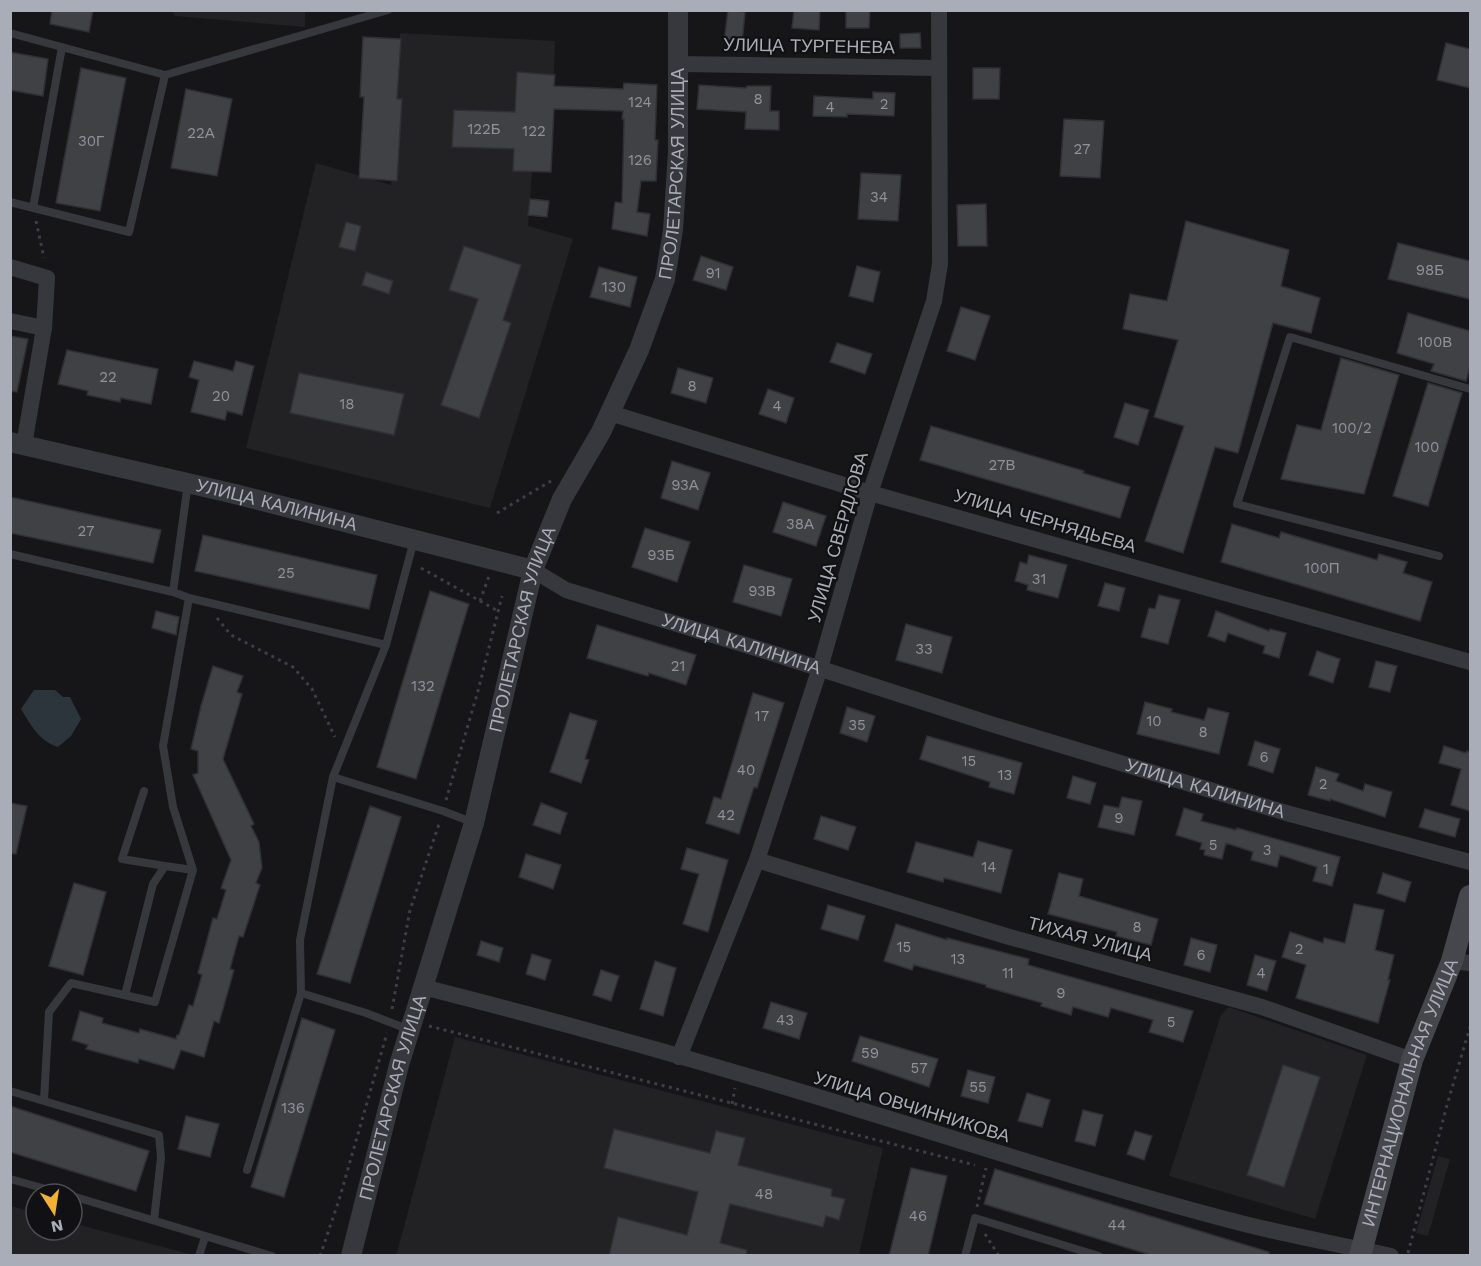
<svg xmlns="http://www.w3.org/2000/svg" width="1481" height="1266" viewBox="0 0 1481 1266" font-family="'Work Sans',sans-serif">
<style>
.built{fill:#222225}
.water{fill:#2c353c}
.building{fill:#404145;stroke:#303034;stroke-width:1.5}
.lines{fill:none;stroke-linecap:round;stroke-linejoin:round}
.path{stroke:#3d3f44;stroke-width:3;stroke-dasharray:3 4.5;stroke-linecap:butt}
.service{stroke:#37383d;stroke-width:8}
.minor{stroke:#37383d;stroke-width:16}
.tertiary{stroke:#37383d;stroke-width:20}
.secondary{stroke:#45474d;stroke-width:22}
.labels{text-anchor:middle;stroke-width:4.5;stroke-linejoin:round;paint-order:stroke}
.number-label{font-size:15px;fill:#8e929b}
.street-label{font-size:18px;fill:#a8adb8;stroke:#111113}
</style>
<rect width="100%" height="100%" fill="#161618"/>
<path class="built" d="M172 11H305V27L175 16Z
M400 33 555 41 551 172H532L528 226 573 239 490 508 246 448 316 163 391 185Z
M1229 1007 1367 1055 1315 1219 1169 1176 1221 1015Z
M455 1037 883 1148 859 1255 396 1256Z
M1438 1156 1450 1159 1428 1236 1416 1233Z
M11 1206 36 1213V1230H72V1223L193 1255H11Z"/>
<path class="water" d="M34 690H55L63 697H70L81 719 71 736 58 747C39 741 31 725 21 709Z"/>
<path class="building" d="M52 10H93L89 32 50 24Z
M728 10 745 12 742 43 724 42Z
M794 10H820L819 30 792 28Z
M846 10H870L869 28H846Z
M920 33 921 48H900V34Z
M363 37 401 39 397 99H402L397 181 359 178 364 97H360Z
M1446 43 1470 49V88L1437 80Z
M10 52 48 59 43 96 10 90Z
M81 68 126 78 100 211 56 203Z
M973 68H1000L999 99H973Z
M517 72 555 75 554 86 623 89 624 83 657 85 655 140H658L656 181H641L637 212 650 214 647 236 612 229 615 202 622 203 624 119H622L623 111 554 109 551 172 513 171 514 149 452 147 454 110 515 112Z
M699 85 746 88 747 86H771L770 111H779V130L745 129 746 112 697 109Z
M186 89 232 99 217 176 171 168Z
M873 92 895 93 894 116 847 114V117L813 116 814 96 873 99Z
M1064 119 1104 121 1100 178 1060 176Z
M861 173 901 175 898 221 858 219Z
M530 199 549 201 547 217 528 215Z
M986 204 987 246H958L957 205Z
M1186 221 1289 250 1281 286 1320 298 1311 333 1273 323 1238 453 1215 447 1183 553 1145 541 1184 426 1154 417 1178 340 1123 329 1130 294 1167 301Z
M346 222 361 226 355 251 339 247Z
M1398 243 1470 261V299L1388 279Z
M464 246 521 265 503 320 511 323 479 418 441 405 478 299 449 290Z
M701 256 733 267 726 290 693 280Z
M857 266 880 272 873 302 849 296Z
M599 267 637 277 630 307 590 297Z
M366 272 393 281 389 294 362 285Z
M961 307 990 316 975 360 947 351Z
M1408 313 1470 331V367L1466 381 1431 371 1434 364 1397 353Z
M10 336 28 339 17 392 10 391Z
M837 343 872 354 865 374 830 362Z
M67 350 158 369 151 404 121 398 120 402 87 395 88 391 58 384Z
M1341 358 1399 375 1364 494 1281 479 1297 425 1321 430Z
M194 361 233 371 236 361 254 366 242 415 227 411 225 420 191 412 199 380 189 377Z
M678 368 713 378 706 403 671 393Z
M299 373 404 394 394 435 290 413Z
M1428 383 1462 393 1428 506 1393 496Z
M768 389 794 398 786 423 759 414Z
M1125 403 1149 410 1138 445 1114 437Z
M931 426 1084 471 1083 473 1130 487 1120 518 920 460Z
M672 461 710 473 698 510 661 498Z
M10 497 161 530 153 563 10 533Z
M783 502 826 516 816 546 773 532Z
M1232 524 1279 538 1281 532 1377 560 1379 554 1407 562 1403 573 1432 582 1420 621 1221 562Z
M645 528 690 542 677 582 632 567Z
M203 535 377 575 369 609 195 571Z
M1029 555 1067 565 1058 598 1027 590 1028 585 1015 581 1020 562 1027 564Z
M744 565 792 579 781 616 733 602Z
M1105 583 1125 588 1119 611 1098 606Z
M430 591 469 604 416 779 377 767Z
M1159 595 1180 600 1168 644 1141 637 1149 608 1155 609Z
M156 611 179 617 176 635 152 628Z
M1216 611 1269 631 1270 629 1286 633 1279 658 1263 653 1265 646 1228 633 1225 642 1208 636Z
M906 624 952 637 942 673 896 660Z
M597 625 696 655 686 685 649 673 648 676 587 658Z
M1317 651 1340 659 1333 683 1309 675Z
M1376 661 1397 666 1390 692 1369 687Z
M213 666 243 676 237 692 242 694 223 759 254 824 251 826 259 842 262 868 256 883 260 885 243 937 239 936 230 969 234 970 219 1023 214 1021 204 1057 181 1050 174 1069 139 1059 138 1063 86 1049 88 1045 72 1040 80 1011 103 1018 102 1023 139 1033 140 1029 176 1039 177 1035H179L189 1005 193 1006 202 975 198 973 213 918 217 919 226 890 221 888 231 860 193 775 198 773V751L191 749 201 706Z
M753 693 784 703 757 788 754 787 739 834 706 823 714 797 721 799Z
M1145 702 1172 709 1171 712 1204 720 1208 708 1229 713 1219 754 1137 734Z
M847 707 875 716 867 742 840 733Z
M570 713 597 721 585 759 589 760 581 783 550 772Z
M927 736 1022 763 1014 794 989 787 990 782 920 759Z
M1255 741 1280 749 1273 773 1248 765Z
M1444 746 1466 753 1467 751 1470 752V811L1451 805 1461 769 1439 763Z
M1316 767 1339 774 1336 781 1363 791 1365 784 1392 792 1385 817 1330 799V801L1308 795Z
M1073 776 1096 783 1090 804 1067 798Z
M1122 797 1142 801 1134 835 1098 827 1104 805 1119 808Z
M10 803 27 806 16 854 10 853Z
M541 803 567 813 560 834 533 825Z
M370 806 401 817 350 983 317 974Z
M1184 808 1203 814 1201 821 1236 830 1237 828 1340 857 1332 886 1313 881 1317 867 1280 855 1277 867 1251 860 1253 852 1226 843 1222 859 1204 855 1205 850 1200 849 1202 843 1176 835Z
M1425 809 1460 819 1455 837 1419 827Z
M821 816 856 827 848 850 814 839Z
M978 841 1012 850 1001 893 944 878 943 882 907 872 916 842 973 857Z
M687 848 728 860 708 932 683 924 699 874 681 869Z
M526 854 561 865 553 889 519 877Z
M1059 873 1083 879 1079 896 1158 919 1151 945 1116 936 1117 932 1048 914Z
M1383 873 1411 882 1405 902 1377 893Z
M74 883 106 892 83 975 49 966Z
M1354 904 1384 910 1375 950 1394 955 1388 980H1390L1378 1023 1296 998 1306 965 1282 957 1290 932 1323 943 1324 938 1345 943Z
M828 905 865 916 858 940 821 929Z
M896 924 947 940V938L1029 959 1028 965 1193 1011 1183 1042 1149 1032 1153 1020 1111 1008 1108 1017 1073 1007 1071 1015 1041 1006 1042 1003 986 987V985L914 965 912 970 884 961Z
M1191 938 1217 945 1210 972 1184 965Z
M481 941 503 948 499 962 477 955Z
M532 954 551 960 545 980 526 974Z
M1255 955 1276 961 1267 991 1247 985Z
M655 961 676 968 663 1016 640 1009Z
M601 970 619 976 611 1001 593 995Z
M771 1002 807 1013 799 1039 763 1028Z
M302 1018 335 1030 284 1197 251 1187Z
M860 1036 938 1059 929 1087 852 1061Z
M1283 1065 1320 1077 1284 1187 1247 1175Z
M968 1070 995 1077 988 1103 961 1096Z
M1027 1093 1050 1100 1042 1127 1018 1121Z
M10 1106 149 1151 136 1191 10 1152Z
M1083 1110 1103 1115 1095 1146 1075 1141Z
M186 1116 219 1124 210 1157 178 1149Z
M614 1129 710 1153 716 1131 745 1138 738 1165 832 1189 831 1196 845 1199 839 1220 826 1216 823 1227 730 1204 720 1243 747 1250 746 1256H609L618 1217 687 1235 698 1192 604 1168Z
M1135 1131 1152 1136 1144 1160 1127 1154Z
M911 1168 947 1176 928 1256H889Z
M995 1169 1269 1252V1256H1154L984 1204Z"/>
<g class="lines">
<path class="path" d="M36 221 44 258
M497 513 551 481
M421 568 498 611
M480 601 489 576
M217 618 231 635 293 667 312 689 335 737
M446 800 478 691 502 596
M392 1009 410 910 439 824
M429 1026 975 1165
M732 1104 735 1088
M977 1207 986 1168
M985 1234 999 1256
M1408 1253 1447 1105 1470 1027
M320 1256 339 1200 387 1033"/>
<path class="service" d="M10 33 165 75 388 10
M10 202 129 232 165 75
M33 208 62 47
M10 554 173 592 189 598 386 645
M1439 556 1237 504 1290 337 1470 389
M173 592 188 483
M333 777 443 811 474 823
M144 791 122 859 165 866
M301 993 366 1013 410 1030
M125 995 153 884 165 866 193 870
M10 1091 159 1135 161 1158 154 1220
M44 1100 49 1012 71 983 155 1002 193 870 173 807 163 746 189 598
M247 1170 301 993 300 940 333 777 386 645 414 540
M10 1179 64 1194
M72 1196 272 1256
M199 1256 205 1237
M965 1256 975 1218 1099 1256"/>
<g class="minor">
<path d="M679 64 939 68"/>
<path d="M10 267 47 278 44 328"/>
<path d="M10 321 44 328 24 445"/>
<path d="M610 413 870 493 1470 662"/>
<path id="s1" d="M533 570 566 590 778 655 991 724 1290 814 1470 862"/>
<path d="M757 860 1006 936 1262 1007 1412 1060"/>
<path d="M1452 961 1470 963"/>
<path d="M423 987C577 1026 729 1069 880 1116 998 1152 1114 1190 1233 1221 1285 1235 1339 1244 1391 1256"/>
<path d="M679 1057 757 860 820 668 870 493 934 301 940 264 939 10"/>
</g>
<g class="tertiary">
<path id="s2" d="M10 442 235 494 533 570"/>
<path id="s3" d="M351 1256 399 1065 474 823 533 570 562 499 601 432 639 350 665 279 673 230 678 152V10"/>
</g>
<path class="secondary" id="s4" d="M1360 1256 1412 1060 1452 961 1470 896"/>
</g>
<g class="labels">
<g class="number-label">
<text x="758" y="104">8</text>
<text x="640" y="107">124</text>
<text x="884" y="109">2</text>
<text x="830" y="112">4</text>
<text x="484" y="134">122Б</text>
<text x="534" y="136">122</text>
<text x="201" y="138">22А</text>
<text x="91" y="146">30Г</text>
<text x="1082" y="154">27</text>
<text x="640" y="165">126</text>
<text x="879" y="202">34</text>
<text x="1430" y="275">98Б</text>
<text x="713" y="278">91</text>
<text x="614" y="292">130</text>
<text x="1435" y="347">100В</text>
<text x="108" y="382">22</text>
<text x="692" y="391">8</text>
<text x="221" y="401">20</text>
<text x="347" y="409">18</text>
<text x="777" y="411">4</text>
<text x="1352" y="433">100/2</text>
<text x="1427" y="452">100</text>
<text x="1002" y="470">27В</text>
<text x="685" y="490">93А</text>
<text x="800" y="529">38А</text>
<text x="86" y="536">27</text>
<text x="661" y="560">93Б</text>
<text x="1322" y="573">100П</text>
<text x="286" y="578">25</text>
<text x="1039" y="584">31</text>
<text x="762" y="596">93В</text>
<text x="924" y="654">33</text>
<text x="678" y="671">21</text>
<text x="423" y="691">132</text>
<text x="762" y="721">17</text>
<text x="1154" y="726">10</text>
<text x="857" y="730">35</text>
<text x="1203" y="737">8</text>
<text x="1264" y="762">6</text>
<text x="969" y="766">15</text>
<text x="746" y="775">40</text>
<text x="1005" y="780">13</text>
<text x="1323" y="789">2</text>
<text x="726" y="820">42</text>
<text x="1119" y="823">9</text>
<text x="1213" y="850">5</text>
<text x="1267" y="855">3</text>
<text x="989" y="872">14</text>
<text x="1326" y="874">1</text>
<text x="1137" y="932">8</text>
<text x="904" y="952">15</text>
<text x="1299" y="954">2</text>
<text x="1201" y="960">6</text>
<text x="958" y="964">13</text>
<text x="1008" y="978">11</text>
<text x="1261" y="978">4</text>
<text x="1061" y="998">9</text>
<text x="785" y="1025">43</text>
<text x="1171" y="1027">5</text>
<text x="870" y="1058">59</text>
<text x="919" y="1073">57</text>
<text x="978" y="1092">55</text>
<text x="293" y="1113">136</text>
<text x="764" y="1199">48</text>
<text x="918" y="1221">46</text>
<text x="1117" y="1230">44</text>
</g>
<g class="street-label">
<text transform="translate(809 46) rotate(1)" y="6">УЛИЦА ТУРГЕНЕВА</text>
<text dy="6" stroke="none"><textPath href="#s3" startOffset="1136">ПРОЛЕТАРСКАЯ УЛИЦА</textPath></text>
<text dy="6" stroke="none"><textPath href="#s2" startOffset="274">УЛИЦА КАЛИНИНА</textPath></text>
<text transform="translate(1045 521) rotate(16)" y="6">УЛИЦА ЧЕРНЯДЬЕВА</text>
<text transform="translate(838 537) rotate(-74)" y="6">УЛИЦА СВЕРДЛОВА</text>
<text dy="6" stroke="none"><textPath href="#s3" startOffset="650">ПРОЛЕТАРСКАЯ УЛИЦА</textPath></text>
<text dy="6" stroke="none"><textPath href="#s1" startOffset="222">УЛИЦА КАЛИНИНА</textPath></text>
<text dy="6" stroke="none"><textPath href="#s1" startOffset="708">УЛИЦА КАЛИНИНА</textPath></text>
<text transform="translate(1090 939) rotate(15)" y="6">ТИХАЯ УЛИЦА</text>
<text dy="6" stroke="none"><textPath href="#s4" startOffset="171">ИНТЕРНАЦИОНАЛЬНАЯ УЛИЦА</textPath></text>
<text dy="6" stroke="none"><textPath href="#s3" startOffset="164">ПРОЛЕТАРСКАЯ УЛИЦА</textPath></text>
<text transform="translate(912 1107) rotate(17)" y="6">УЛИЦА ОВЧИННИКОВА</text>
</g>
</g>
<rect width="1481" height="1266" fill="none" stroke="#a8adb8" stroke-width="24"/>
<g transform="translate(54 1212) rotate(168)"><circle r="28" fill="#111113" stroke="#4d4f55" stroke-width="1.5"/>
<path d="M0-4.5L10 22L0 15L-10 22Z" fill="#f2b134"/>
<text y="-9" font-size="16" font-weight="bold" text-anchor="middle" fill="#a8adb8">N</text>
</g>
</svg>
